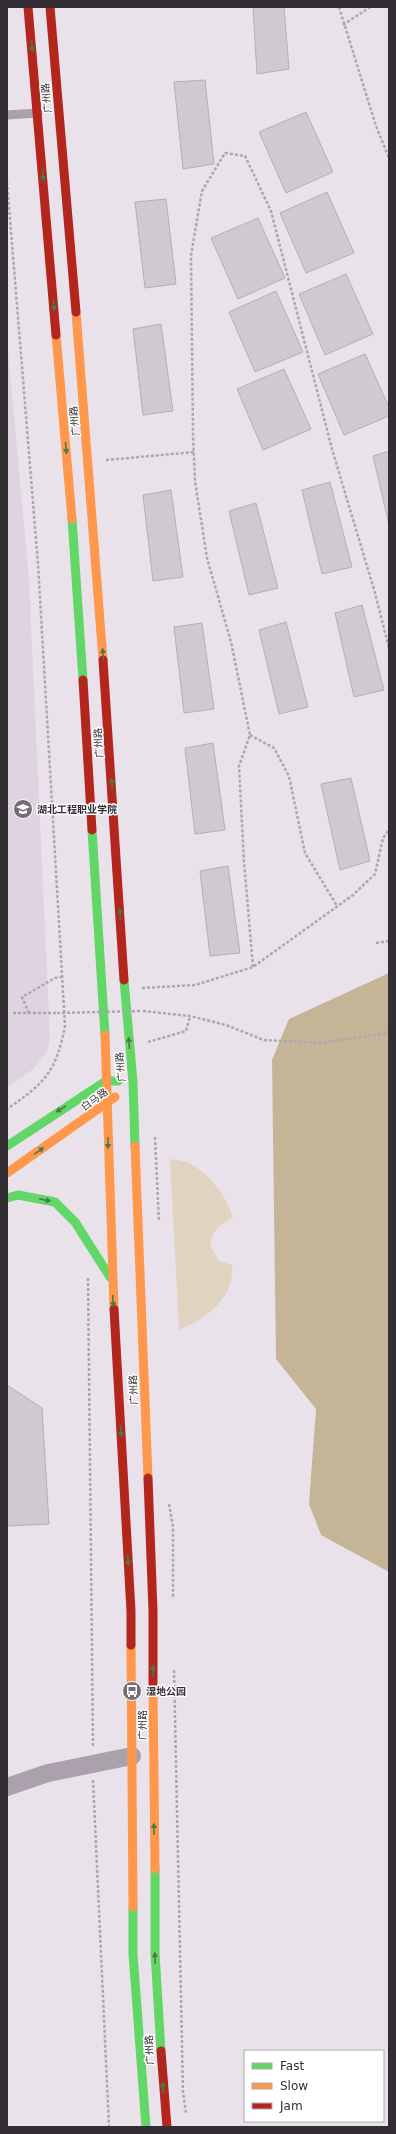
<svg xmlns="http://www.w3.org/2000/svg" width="396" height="2134" viewBox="0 0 396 2134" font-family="'DejaVu Sans','Noto Sans SC',sans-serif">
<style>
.built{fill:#e0d3e1}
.green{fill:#e0d3c0}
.water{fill:#c5b596}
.building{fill:#d0cad0;stroke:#b4afb5}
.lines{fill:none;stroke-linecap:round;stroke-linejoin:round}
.path{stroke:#ada6ae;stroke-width:2.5;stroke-dasharray:3 2;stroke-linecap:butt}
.lane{stroke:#aba1ac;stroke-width:9}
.street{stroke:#aba1ac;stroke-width:18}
.fast{stroke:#63d668;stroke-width:9}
.slow{stroke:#ff974d;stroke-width:9}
.jam{stroke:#b3261e;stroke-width:9}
.path-bridge{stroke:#ada6ae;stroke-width:2.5;stroke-dasharray:3 2;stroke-linecap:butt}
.oneway{fill:#497a4b}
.labels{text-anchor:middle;stroke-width:3;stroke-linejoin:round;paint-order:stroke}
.street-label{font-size:10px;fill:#332e34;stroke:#fff}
.poi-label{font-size:10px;font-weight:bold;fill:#332e34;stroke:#fff;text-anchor:start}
</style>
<rect width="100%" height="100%" fill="#e9e2ea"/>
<path class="built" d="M7 339 29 579 50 1039 47 1052 32 1070 7 1088Z"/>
<path class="green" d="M170 1159C176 1160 186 1161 191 1164 211 1176 227 1197 233 1218 219 1225 213 1230 210 1245L219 1261 232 1265C235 1298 206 1319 179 1330Z"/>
<path class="water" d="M389 973V1572L321 1535 309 1504 316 1409 276 1359 272 1060 289 1019Z"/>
<path class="building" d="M253 7H284L289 69 257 74Z
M205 80 214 164 183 169 174 82Z
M306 112 333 172 286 193 259 132Z
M327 192 354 253 306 273 280 213Z
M166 199 176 284 145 288 135 202Z
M258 218 285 278 238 299 211 238Z
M346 274 373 334 325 355 299 294Z
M276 291 303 352 255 372 229 312Z
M161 324 173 411 143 415 133 329Z
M365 354 389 407V416L344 435 318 374Z
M284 369 311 429 263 450 237 389Z
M389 451V525L373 456Z
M330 482 352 567 322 574 302 490Z
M171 490 183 577 153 581 143 495Z
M256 503 278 588 249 595 229 511Z
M362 605 384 690 354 697 335 613Z
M286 622 308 707 279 714 259 630Z
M202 623 214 709 184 713 174 627Z
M213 743 225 830 195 834 185 748Z
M351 778 370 861 340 870 321 784Z
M228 866 240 953 210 956 200 871Z
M7 1385 42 1408 49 1524 7 1526Z"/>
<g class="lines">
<path class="path" d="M339 7 376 126 389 158
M343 25 370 7
M7 182 38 564 65 1026C56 1072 45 1083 7 1109
M106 460 194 452
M250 735 274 748 289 776 305 853 337 906
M376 943 389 941
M253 967 244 862 239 766 250 735 231 642 207 558 195 481 193 435 191 255 202 191 225 153 245 156 271 211 332 449 375 593 389 648
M142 988 195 985 253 967 353 895 375 874 383 838 389 830
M143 1011 190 1016 226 1025 264 1040 322 1043 382 1034 389 1031
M13 1013H57
M29 1013 22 997 55 978 62 977
M148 1042 186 1031 190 1016
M155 1137 159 1222
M88 1278 93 1747
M169 1504 173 1527V1599
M174 1670 183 2092 186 2113
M93 1780 109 2127"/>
<path class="lane" d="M7 115 38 113"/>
<path class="street" d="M7 1787 48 1773 132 1756"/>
<path class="fast" d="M72 519 83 680
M92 830 105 1035
M124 980 133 1082 135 1146
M7 1146 106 1081H118
M7 1198 18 1195 55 1202 75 1222 110 1277
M155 1869V1953L161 2051
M133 1907V1954L146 2127"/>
<path class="slow" d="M76 312 103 660
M56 335 72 519
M105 1035 114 1309
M135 1146 148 1478
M7 1173 115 1097
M131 1645 133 1907
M153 1689 155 1869"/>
<path class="jam" d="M28 7 56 335
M50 7 76 312
M103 660 124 980
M83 680 92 830
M114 1309 131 1611V1645
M148 1478 153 1611V1689
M161 2051 167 2127"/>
<path class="path-bridge" d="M57 1013 142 1011"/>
</g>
<defs><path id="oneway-solid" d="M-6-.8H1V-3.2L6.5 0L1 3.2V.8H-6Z"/></defs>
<g class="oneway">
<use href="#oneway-solid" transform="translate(32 46) rotate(85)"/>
<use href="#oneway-solid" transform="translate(43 175) rotate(85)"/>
<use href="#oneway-solid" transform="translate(54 305) rotate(85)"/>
<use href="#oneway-solid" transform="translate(66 448) rotate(85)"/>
<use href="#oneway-solid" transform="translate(103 654) rotate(-94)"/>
<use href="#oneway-solid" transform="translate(112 784) rotate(-94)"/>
<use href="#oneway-solid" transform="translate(120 914) rotate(-94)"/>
<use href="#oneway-solid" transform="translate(129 1043) rotate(-95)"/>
<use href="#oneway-solid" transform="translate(61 1109) rotate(148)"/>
<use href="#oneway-solid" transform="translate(108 1143) rotate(90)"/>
<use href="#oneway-solid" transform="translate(39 1151) rotate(-34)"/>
<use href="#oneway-solid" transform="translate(45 1200) rotate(12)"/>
<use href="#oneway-solid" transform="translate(113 1301) rotate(87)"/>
<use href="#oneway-solid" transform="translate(121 1431) rotate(87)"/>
<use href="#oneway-solid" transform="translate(128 1560) rotate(87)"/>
<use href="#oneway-solid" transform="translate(153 1671) rotate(-90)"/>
<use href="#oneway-solid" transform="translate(154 1829) rotate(-90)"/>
<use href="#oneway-solid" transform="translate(155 1958) rotate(-93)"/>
<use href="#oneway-solid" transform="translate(163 2088) rotate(-93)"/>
</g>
<defs>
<symbol id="university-disc" viewBox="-11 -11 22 22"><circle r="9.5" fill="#736d74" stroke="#fff"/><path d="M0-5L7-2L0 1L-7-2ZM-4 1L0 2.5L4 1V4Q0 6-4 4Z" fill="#fff"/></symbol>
<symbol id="bus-disc" viewBox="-11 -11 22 22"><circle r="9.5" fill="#736d74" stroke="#fff"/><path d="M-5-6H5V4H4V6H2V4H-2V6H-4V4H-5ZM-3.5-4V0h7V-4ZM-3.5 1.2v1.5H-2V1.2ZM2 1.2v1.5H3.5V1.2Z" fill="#fff"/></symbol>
</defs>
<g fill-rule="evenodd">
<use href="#university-disc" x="12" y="798" width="22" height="22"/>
<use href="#bus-disc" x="121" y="1680" width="22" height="22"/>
</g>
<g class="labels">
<g class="street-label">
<text transform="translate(46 98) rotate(-95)" y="4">广州路</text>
<text transform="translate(74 421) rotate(-95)" y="4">广州路</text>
<text transform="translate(98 743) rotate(-94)" y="4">广州路</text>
<text transform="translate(120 1067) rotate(-95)" y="4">广州路</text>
<text transform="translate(94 1099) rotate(-36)" y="4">白马路</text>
<text transform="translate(133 1390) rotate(-92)" y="4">广州路</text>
<text transform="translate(142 1725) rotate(-90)" y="4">广州路</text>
<text transform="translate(149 2050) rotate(-93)" y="4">广州路</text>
</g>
<g class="poi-label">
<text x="37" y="813">湖北工程职业学院</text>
<text x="146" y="1695">湿地公园</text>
</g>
</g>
<rect width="396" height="2134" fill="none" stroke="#332e34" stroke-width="16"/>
<rect x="244" y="2050" width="140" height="72" fill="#ffffff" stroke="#adabae"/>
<rect x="252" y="2063" width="20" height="6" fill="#63d668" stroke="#adabae"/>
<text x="280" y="2070" font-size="12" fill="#332e34">Fast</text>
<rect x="252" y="2083" width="20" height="6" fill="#ff974d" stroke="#adabae"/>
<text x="280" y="2090" font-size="12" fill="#332e34">Slow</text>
<rect x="252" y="2103" width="20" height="6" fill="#b3261e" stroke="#adabae"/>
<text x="280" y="2110" font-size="12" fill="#332e34">Jam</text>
</svg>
